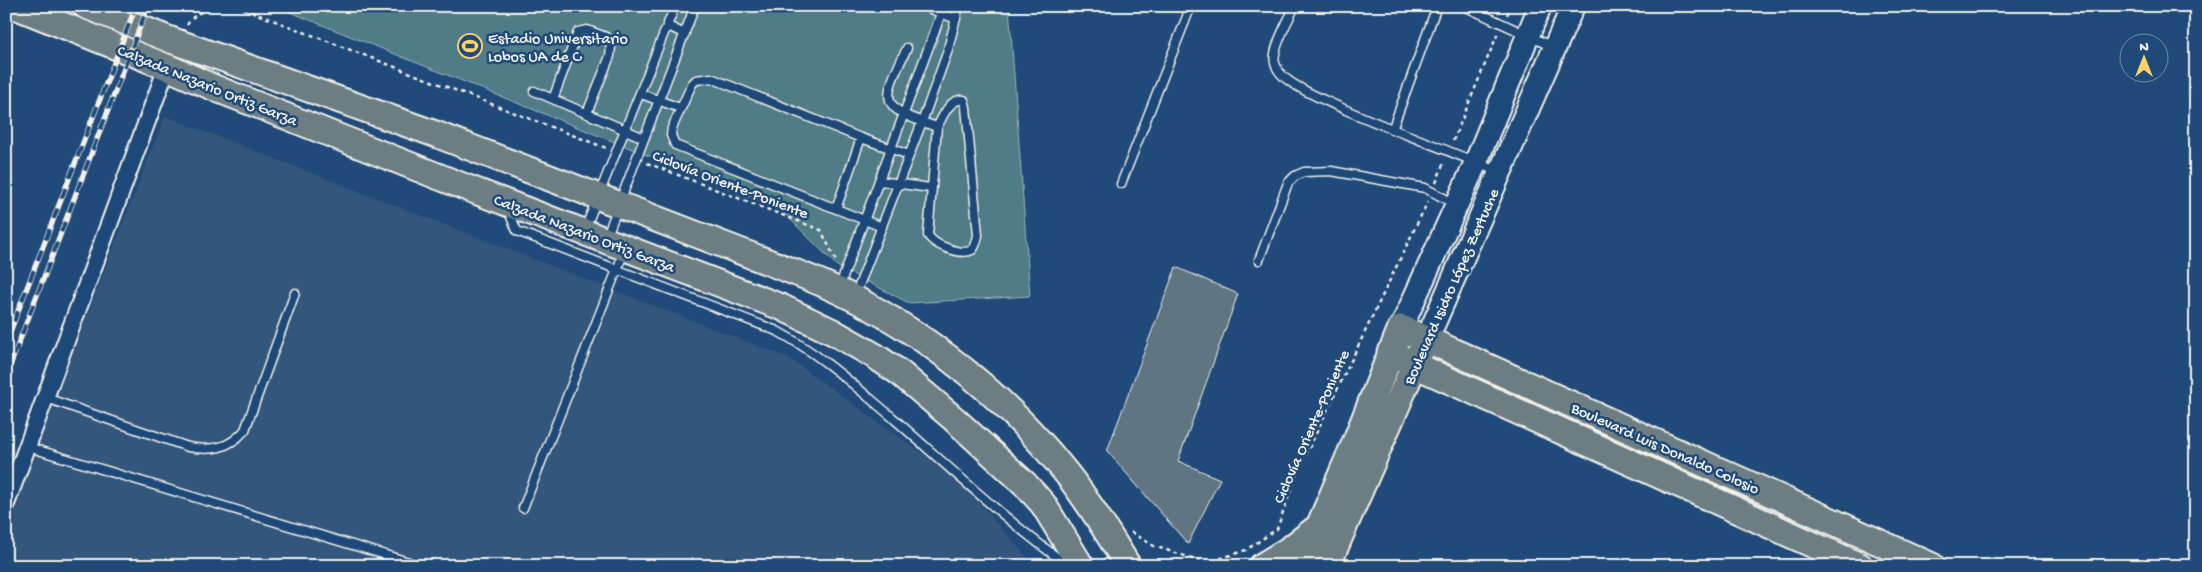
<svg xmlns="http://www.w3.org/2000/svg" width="2202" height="572" viewBox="0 0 2202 572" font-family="'Gochi Hand',sans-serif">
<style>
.built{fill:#33577c}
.green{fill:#4f7c86;stroke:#a2b6b7}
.building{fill:#617482;stroke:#f4f1e8}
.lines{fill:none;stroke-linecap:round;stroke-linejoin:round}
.service-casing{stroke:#f4f1e8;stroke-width:11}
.minor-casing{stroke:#f4f1e8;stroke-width:20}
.secondary-casing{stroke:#f4f1e8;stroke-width:26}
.primary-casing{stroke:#f4f1e8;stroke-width:29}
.path{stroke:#f4f1e8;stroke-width:2.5;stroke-dasharray:4 4;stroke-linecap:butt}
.service{stroke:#1f4a7a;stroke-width:8}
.minor{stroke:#1f4a7a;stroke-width:16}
.secondary{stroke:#1f4a7a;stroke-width:22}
.primary{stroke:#6c7e84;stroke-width:25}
.rail-casing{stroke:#f4f1e8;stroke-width:5.5}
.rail{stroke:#1f4a7a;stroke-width:4;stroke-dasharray:11;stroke-linecap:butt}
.labels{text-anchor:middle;stroke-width:5;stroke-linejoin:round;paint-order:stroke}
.poi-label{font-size:16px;fill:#f4f1e8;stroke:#1f4a7a;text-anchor:start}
.street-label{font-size:16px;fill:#f4f1e8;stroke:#1f4a7a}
</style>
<rect width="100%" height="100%" fill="#1f4a7a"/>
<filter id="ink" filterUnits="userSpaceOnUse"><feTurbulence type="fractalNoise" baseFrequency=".02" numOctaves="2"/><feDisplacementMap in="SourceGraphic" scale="10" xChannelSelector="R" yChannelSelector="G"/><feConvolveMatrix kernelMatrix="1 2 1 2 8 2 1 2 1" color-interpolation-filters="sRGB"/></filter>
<g filter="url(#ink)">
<path class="built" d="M165 116 789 358 959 480 1035 566H6V523Z"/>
<path class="green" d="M275 6H1009L1030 296 909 303 837 266 779 208Z"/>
<path class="building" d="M1176 267 1238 294 1178 461 1220 479 1188 544 1107 451Z"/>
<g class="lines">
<defs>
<path id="service" d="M923 6 956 19
M1295 6C1289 19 1271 50 1275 63 1277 70 1283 77 1289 81 1306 93 1327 101 1346 110 1396 132 1448 149 1498 172
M1464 6 1553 47
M668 26 685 34
M907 48C882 101 876 107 937 127L928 235C933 245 961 256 972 250 976 247 977 240 978 235L966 107 964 100C949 98 943 117 937 127
M534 91 644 138
M641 94 680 108
M553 99 578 32 587 30 606 37 611 47 610 56 587 113
M1392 130 1437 6
M880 181 930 188
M1121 184 1191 6
M836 209 861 138
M508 210 517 231 777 331C820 354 855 386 892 417 950 468 1006 521 1069 566
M882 227 675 145 671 135 672 128 692 84 696 80 711 78 861 138 909 155
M585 229 675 6
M606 238 695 6
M1259 260 1288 183 1295 176 1304 172 1331 171 1425 188 1455 204
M839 288 944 6
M855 296 922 122 947 53 959 6
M46 398 188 447C211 451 229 449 245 430L295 293
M28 447 422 566
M523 508 624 252"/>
<path id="minor" d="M6 504 167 67"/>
<path id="secondary" d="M1401 328 1476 162 1540 6
M1427 339 1573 6"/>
<path id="primary" d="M15 6 167 67 217 89 465 187 781 307 833 332 875 356 900 373 954 419 1024 483 1043 504 1081 566
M86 6 168 39 438 135 802 275C906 316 998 387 1067 474 1090 503 1109 535 1128 566
M1390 352 1415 365 1860 566
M1262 566 1291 548 1318 527
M1302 566 1354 445 1401 328 1932 566
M1327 566 1421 350"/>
</defs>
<use href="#service" class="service-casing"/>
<use href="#minor" class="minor-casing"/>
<use href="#secondary" class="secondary-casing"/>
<use href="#primary" class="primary-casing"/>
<path class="path" d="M236 6 606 148
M1507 15 1511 6
M187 25C194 13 205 10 218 6
M1453 141 1498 33
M647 163 821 230 836 261
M1436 183 1444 162
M1131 532 1154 546 1207 563 1246 550 1277 529 1296 475 1428 201"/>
<use href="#service" class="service"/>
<use href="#minor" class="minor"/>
<use href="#secondary" class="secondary"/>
<use href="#primary" class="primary"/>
<defs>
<path id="rail" d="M6 342 136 6
M6 376 148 6"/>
</defs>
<use href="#rail" class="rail-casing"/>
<use href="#rail" class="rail"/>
</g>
</g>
<defs>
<symbol id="stadium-ring" viewBox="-11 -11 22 22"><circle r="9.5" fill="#1f4a7a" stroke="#ffd166" stroke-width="1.5"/><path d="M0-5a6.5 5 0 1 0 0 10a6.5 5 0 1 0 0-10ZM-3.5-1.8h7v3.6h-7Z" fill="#ffd166"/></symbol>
</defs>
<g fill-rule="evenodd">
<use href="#stadium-ring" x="456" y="32" width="28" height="28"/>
</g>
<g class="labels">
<g class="poi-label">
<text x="488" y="43">Estadio Universitario<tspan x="488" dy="18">Lobos UA de C</tspan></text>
</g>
<g class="street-label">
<text transform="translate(208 84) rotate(22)" y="6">Calzada Nazario Ortiz Garza</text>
<text transform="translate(731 183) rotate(21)" y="6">Ciclovía Oriente-Poniente</text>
<text transform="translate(585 232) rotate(21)" y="6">Calzada Nazario Ortiz Garza</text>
<text transform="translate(1450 286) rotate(-66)" y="6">Boulevard Isidro López Zertuche</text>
<text transform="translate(1310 426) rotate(-66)" y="6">Ciclovía Oriente-Poniente</text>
<text transform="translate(1666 447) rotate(24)" y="6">Boulevard Luis Donaldo Colosio</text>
</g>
</g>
<rect width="2202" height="572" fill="none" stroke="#1f4a7a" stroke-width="25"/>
<rect x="12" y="12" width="2177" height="547" fill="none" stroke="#f4f1e8" stroke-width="2" filter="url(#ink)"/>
<g transform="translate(2144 58)"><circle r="24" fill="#1f4a7a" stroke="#748da6"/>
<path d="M0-4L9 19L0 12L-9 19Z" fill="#ffd166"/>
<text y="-8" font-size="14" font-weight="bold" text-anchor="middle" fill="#f4f1e8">N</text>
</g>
</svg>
